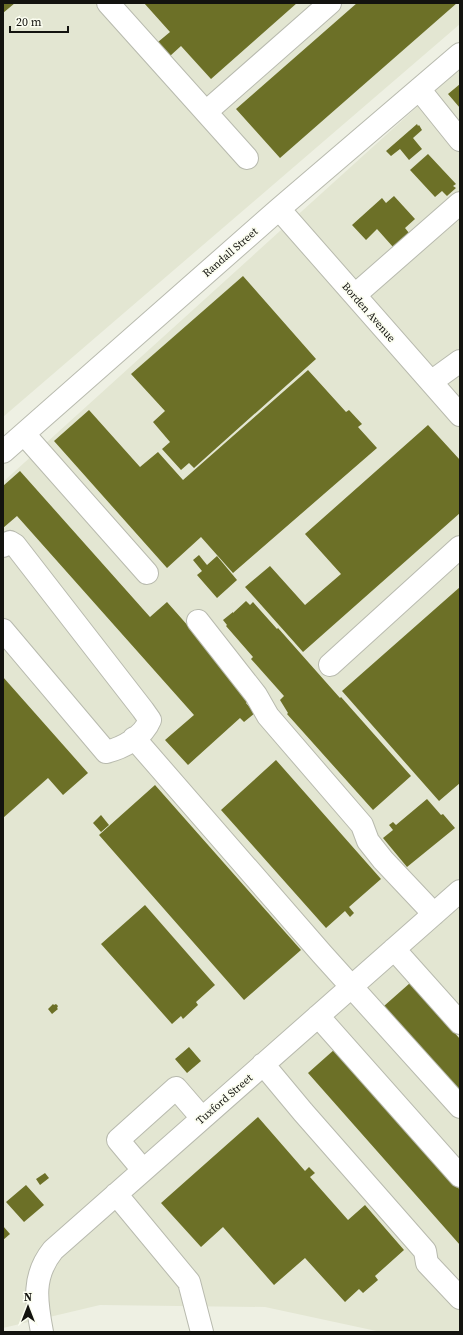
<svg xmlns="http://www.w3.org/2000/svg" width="463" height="1335" viewBox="0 0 463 1335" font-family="'Source Serif 4',serif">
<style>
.built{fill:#e3e6d2}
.building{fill:#6c7027}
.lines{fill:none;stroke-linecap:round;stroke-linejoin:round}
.minor-casing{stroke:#b8baae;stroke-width:24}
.minor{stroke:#fff;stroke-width:22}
.labels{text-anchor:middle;stroke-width:3.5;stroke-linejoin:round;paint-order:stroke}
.street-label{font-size:11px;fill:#13130f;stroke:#fbfdf0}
</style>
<rect width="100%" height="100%" fill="#eef0e3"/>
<path class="built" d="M3 3H460V24L3 417Z
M460 68V1332H381L265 1307 100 1305 3 1328V482Z"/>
<path class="building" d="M3 3H15L3 13Z
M144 3H297L211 79 181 46 170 56 158 42 170 32Z
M357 3H457L280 158 236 109Z
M460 84V108L448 94Z
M417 124 418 126 419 125 422 130 413 138 422 149 409 160 400 149 391 156 386 151Z
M428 154 456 184 453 186 456 188 447 196 442 191 435 197 410 170Z
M394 196 415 219 405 228 409 233 393 247 377 229 366 240 352 225 382 198 386 203Z
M243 276 316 359 194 468 189 463 181 470 162 449 170 442 153 422 165 411 131 374Z
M308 370 346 412 349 410 362 424 358 427 377 448 233 573 201 537 167 568 54 441 89 410 140 467 158 452 183 480Z
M428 425 460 460V513L303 652 245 587 270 566 305 605 341 574 305 534Z
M20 471 150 617 167 602 204 644 202 645 250 699 246 703 255 713 244 722 240 718 188 765 165 740 194 715 17 516 3 528V486Z
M199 555 207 565 217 556 237 580 217 598 197 575 202 571 193 560Z
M460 587V783L439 801 342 691Z
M246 601 250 605 253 602 277 629 278 628 340 698 341 697 411 776 373 810 287 714 288 713 280 700 284 696 251 659 253 657 226 626 227 625 223 620 233 612V613Z
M3 677 88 773 63 795 48 778 3 818Z
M276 760 381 879 349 907 354 913 350 917 345 911 326 928 221 810Z
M155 785 301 950 244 1000 99 835Z
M427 799 441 815 443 814 455 828 407 867 383 838 393 830 389 825 393 822 396 825Z
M101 815 109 825 101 832 93 823Z
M145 905 215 985 196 1002 198 1005 183 1019 181 1016 172 1024 101 944Z
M410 983 460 1039V1092L384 1006Z
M53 1004 54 1005 56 1004 58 1006 57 1008 58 1009 52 1014 48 1009Z
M189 1047 201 1061 187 1073 175 1059Z
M335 1049 460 1190V1245L308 1073Z
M258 1117 305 1171 309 1167 315 1173 310 1177 348 1220 365 1205 404 1250 375 1276 378 1280 363 1293 359 1289 345 1302 305 1258 274 1285 223 1227 201 1247 161 1203Z
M45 1173 49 1178 40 1185 36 1179Z
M26 1185 44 1205 24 1222 6 1202Z
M3 1226 10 1234 3 1240Z"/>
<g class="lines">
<defs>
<path id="minor" d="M108 3 247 158
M419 89 460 140
M206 112 330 3
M279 209 460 415
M355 295 460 203
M431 382 460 361
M24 434 147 573
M3 452 279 209 460 54
M3 546 10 542 15 545 143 710 150 720C143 737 123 748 106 752L3 630
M198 621 256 695 268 716 362 825 368 841 383 860 434 914
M330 665 460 547
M134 738 322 954 460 1107
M394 949 460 1023
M318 1016 460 1176
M263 1064 303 1112 425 1251 427 1263 460 1298
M143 1170 118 1140 176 1088 202 1118
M116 1194 189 1282 202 1332
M42 1332C36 1301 32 1276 53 1250L460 891"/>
</defs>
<use href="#minor" class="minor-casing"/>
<use href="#minor" class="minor"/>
</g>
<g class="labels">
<g class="street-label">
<text transform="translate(230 252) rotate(-41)" y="4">Randall Street</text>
<text transform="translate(369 312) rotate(49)" y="4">Borden Avenue</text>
<text transform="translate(224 1099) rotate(-41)" y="4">Tuxford Street</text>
</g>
</g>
<rect width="463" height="1335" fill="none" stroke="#13130f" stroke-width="8"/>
<g transform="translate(28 1307)" stroke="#fbfdf0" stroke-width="3" paint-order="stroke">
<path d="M0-3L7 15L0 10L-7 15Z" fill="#13130f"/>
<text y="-6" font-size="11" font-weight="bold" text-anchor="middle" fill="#13130f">N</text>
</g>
<path d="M10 26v6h58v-6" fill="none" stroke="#13130f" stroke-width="2"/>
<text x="16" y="26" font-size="12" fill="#13130f" stroke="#fbfdf0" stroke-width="3" paint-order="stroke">20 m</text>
</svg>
